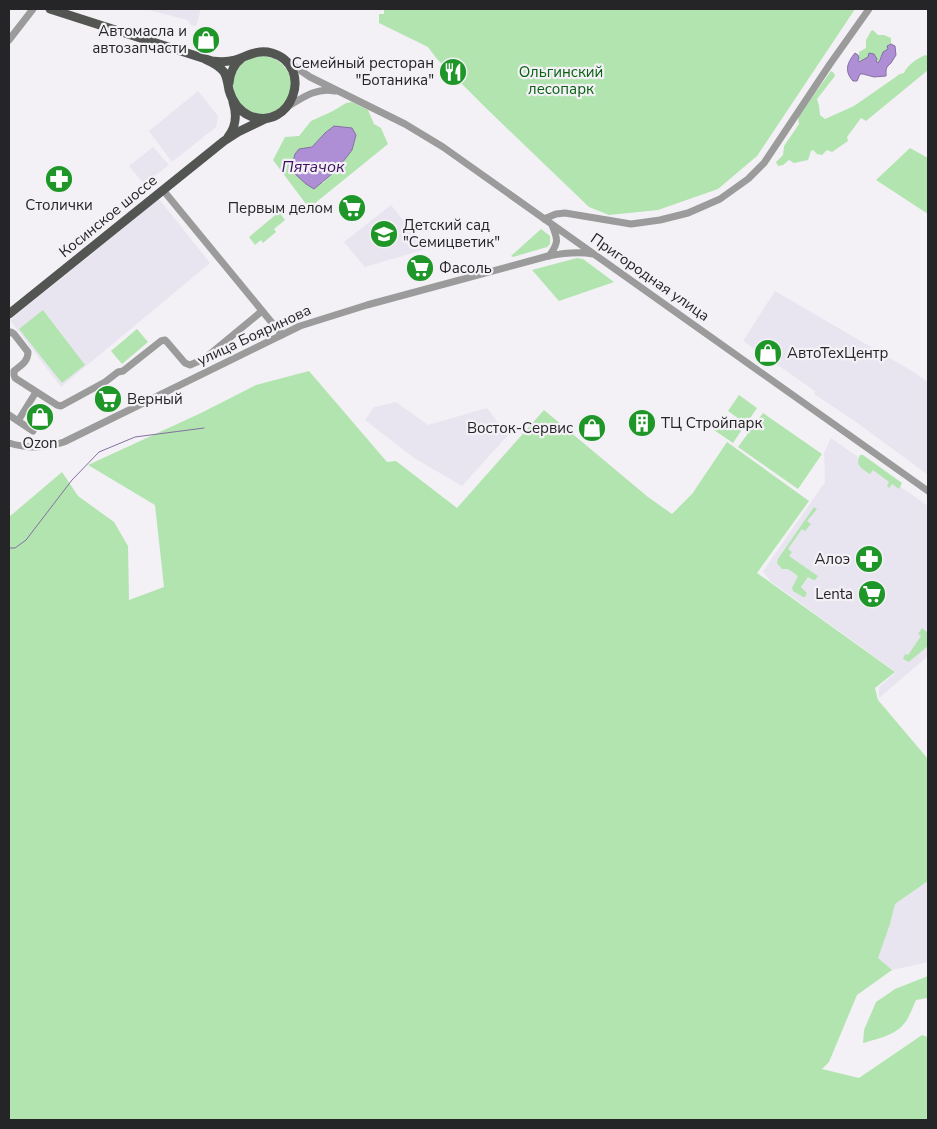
<svg xmlns="http://www.w3.org/2000/svg" width="937" height="1129" viewBox="0 0 937 1129" font-family="'Nunito Sans',sans-serif">
<style>
.built{fill:#e9e5f0}
.green{fill:#b2e4b0;fill-rule:evenodd}
.water{fill:#ae8fd6;stroke:#856fa1}
.lines{fill:none;stroke-linecap:round;stroke-linejoin:round}
.stream{stroke:#856fa1;stroke-width:1}
.minor{stroke:#9a9b9a;stroke-width:7}
.major{stroke:#525552;stroke-width:9}
.labels{text-anchor:middle;stroke-width:4.5;stroke-linejoin:round;paint-order:stroke}
.poi-label{font-size:15px;fill:#252426;stroke:#f3f1f5;text-anchor:end}
.park-label{font-size:15px;fill:#096213;stroke:#f3f1f5}
.street-label{font-size:15px;fill:#252426;stroke:#f3f1f5}
.water-label{font-size:16px;font-style:italic;fill:#3e0f63;stroke:#f3f1f5}
</style>
<rect width="100%" height="100%" fill="#f3f1f5"/>
<path class="built" d="M145 9H201L196 26 191 25 187 20Z
M198 91 218 116 216 127 172 162 149 131Z
M153 147 169 165 144 184 129 166Z
M159 199 210 263 61 387 10 320Z
M391 205 426 249 365 267 344 242Z
M775 291 912 371 928 382V475L856 422 814 394 815 391 743 341Z
M396 402 428 425 487 408 508 435 462 486 414 458 365 420 374 407Z
M831 438 928 506V656L879 698V687L896 672 770 581 763 571 825 482 824 453Z
M928 881V962L892 970 877 958 890 924 895 904Z"/>
<path class="green" d="M384 9H855L757 156 718 189 658 210 609 215 589 207 488 110 437 59 428 47 379 23V14H384Z
M873 30 878 35H884L891 38V44L888 45 889 49 883 52 880 60 878 64 876 61 868 57 865 60 859 62 858 60 859 58V52L866 48V40L871 31Z
M925 55 928 56V70L866 121 861 118 847 137 848 141 832 152 827 150 822 155 817 154 813 150 811 151 808 160 794 163 789 160 783 165 778 166 776 162 783 155 784 146 799 124 798 117 831 71 834 73 835 76 817 99 819 106 820 115 825 119 854 106 900 74 904 73C908 64 917 59 925 55Z
M233 85a29 29 0 1 1 58 0a29 29 0 1 1-58 0Z
M352 102 368 110 374 124 381 128 388 144 309 208 273 160 285 137 299 136 311 121 333 111 346 103ZM325 133 342 163 323 183 291 162 294 158 299 149 312 147Z
M910 148 928 158V214L876 180Z
M279 212 285 220 274 229 276 232 263 243 261 240 255 245 249 237Z
M541 229 550 236V244L547 247 513 257 511 256Z
M577 258 583 259 614 282 559 301 532 270Z
M43 310 85 365 62 383 19 329Z
M137 329 148 342 122 364 111 351Z
M309 371 387 462 396 461 457 508 544 410 648 497 672 514 692 494 727 442 809 501 757 573 895 672 875 688 878 700 928 759V881L895 904 890 924 878 958 892 970 857 995 829 1062 822 1069 859 1078 922 1035 928 1037V1120H9V517L62 472 78 496 114 522 128 546 129 600 164 587 155 505 88 465 201 413 256 385Z
M739 395 757 408 746 424 728 411Z
M763 413 822 454 798 489 738 447Z
M725 415 743 428 733 443 714 430Z
M860 455H863L902 483 899 489 892 484 889 488 887 486 889 482 873 470 870 474C861 468 855 466 860 455Z
M814 507 817 509 807 521 811 524 805 531 802 529 788 549 792 552 789 556 818 576 815 580H813L808 577 801 587 807 593 805 597H803L793 591 792 588 798 576 788 569H782L777 563 778 559Z
M922 628 928 633V646L911 660 909 662 903 659 905 654 908 655 921 636 918 634Z
M928 976V999L927 998 916 1000C912 1009 909 1018 903 1025 895 1035 874 1040 863 1043L864 1030 876 1002 895 989Z"/>
<path class="water" d="M891 44 895 46 896 55 891 63 887 67 886 70V76L874 77 863 74H860L857 81H853C844 71 847 63 855 53L858 55 859 58 858 60 859 62 868 57 869 53 874 54 877 59 876 61 878 63 880 60 883 52 888 49 887 46Z
M334 126 352 128 356 135 352 150 342 163 333 173 314 189 306 184 295 174 294 164 290 162 294 158 295 154 299 149 312 147 325 133Z"/>
<g class="lines">
<path class="stream" d="M9 548H15L26 540 72 480 99 452 135 437 204 428"/>
<path class="minor" d="M9 40 33 9
M288 62 310 77 405 124 443 147 928 491
M287 107C302 98 316 87 335 91
M163 190 282 335
M544 219 556 214 565 213 631 224 660 220 688 213 720 199 748 179 764 163 830 64 869 9
M549 256C559 243 558 239 552 225
M9 333 11 332 14 334 28 352C28 362 21 365 14 371V375L15 378 57 405 61 406 105 382 118 372 123 371 161 341 165 340 167 342 185 363 190 365 204 359 262 311
M9 415 33 431
M18 421 36 392
M9 443C28 449 46 448 64 442L300 326 367 305 548 256C563 253 578 251 593 254"/>
<path class="major" d="M50 9 212 61C220 62 228 62 235 60 248 56 257 49 272 53 315 66 292 132 250 116 239 111 232 101 229 90 228 84 227 77 224 72 219 65 212 62 205 59
M229 83C230 72 234 64 242 58
M228 137C236 127 237 114 233 102
M9 314 224 141 238 132 265 119"/>
</g>
<defs>
<symbol id="shop-disc" viewBox="-11 -11 22 22"><circle r="9.5" fill="#1e9728" stroke="#f3f1f5"/><path d="M-5-2.5h2.3a2.7 3.5 0 0 1 5.4 0H5L5.5 6h-11ZM-1.5-2.5h3a1.5 2.3 0 0 0-3 0Z" fill="#fff"/></symbol>
<symbol id="restaurant-disc" viewBox="-11 -11 22 22"><circle r="9.5" fill="#1e9728" stroke="#f3f1f5"/><path d="M-5-6h1v4h1v-4h1v4h1v-4h1v5L-1.5 .5V6h-2V.5L-5-1ZM5-6V6H3V1.5H1.5Q1.5-4 5-6Z" fill="#fff"/></symbol>
<symbol id="pharmacy-disc" viewBox="-11 -11 22 22"><circle r="9.5" fill="#1e9728" stroke="#f3f1f5"/><path d="M-2-6h4v4h4v4h-4v4h-4v-4h-4v-4h4Z" fill="#fff"/></symbol>
<symbol id="supermarket-disc" viewBox="-11 -11 22 22"><circle r="9.5" fill="#1e9728" stroke="#f3f1f5"/><path d="M-6-5.5h2.5l.6 2H6L4.5 2H-2.5L-4.4-4H-6ZM-1.5 3.2a1.3 1.3 0 1 0 .1 0ZM3 3.2a1.3 1.3 0 1 0 .1 0Z" fill="#fff"/></symbol>
<symbol id="school-disc" viewBox="-11 -11 22 22"><circle r="9.5" fill="#1e9728" stroke="#f3f1f5"/><path d="M0-5L7-2L0 1L-7-2ZM-4 1L0 2.5L4 1V4Q0 6-4 4Z" fill="#fff"/></symbol>
<symbol id="building-disc" viewBox="-11 -11 22 22"><circle r="9.5" fill="#1e9728" stroke="#f3f1f5"/><path d="M-4-6H4V6H1V3H-1V6H-4ZM-2.5-4.3h1.7v1.8h-1.7ZM.8-4.3h1.7v1.8H.8ZM-2.5-1h1.7V.8h-1.7ZM.8-1h1.7V.8H.8Z" fill="#fff"/></symbol>
</defs>
<g fill-rule="evenodd">
<use href="#shop-disc" x="190" y="24" width="32" height="32"/>
<use href="#restaurant-disc" x="437" y="56" width="32" height="32"/>
<use href="#pharmacy-disc" x="43" y="163" width="32" height="32"/>
<use href="#supermarket-disc" x="336" y="192" width="32" height="32"/>
<use href="#school-disc" x="368" y="218" width="32" height="32"/>
<use href="#supermarket-disc" x="404" y="252" width="32" height="32"/>
<use href="#shop-disc" x="752" y="337" width="32" height="32"/>
<use href="#supermarket-disc" x="92" y="383" width="32" height="32"/>
<use href="#shop-disc" x="24" y="401" width="32" height="32"/>
<use href="#building-disc" x="626" y="407" width="32" height="32"/>
<use href="#shop-disc" x="576" y="412" width="32" height="32"/>
<use href="#pharmacy-disc" x="853" y="543" width="32" height="32"/>
<use href="#supermarket-disc" x="856" y="578" width="32" height="32"/>
</g>
<g class="labels">
<g class="poi-label">
<text x="187" y="36">Автомасла и<tspan x="187" dy="17">автозапчасти</tspan></text>
<text x="434" y="68">Семейный ресторан<tspan x="434" dy="17">"Ботаника"</tspan></text>
<text x="59" y="210" text-anchor="middle">Столички</text>
<text x="333" y="213">Первым делом</text>
<text x="403" y="230" text-anchor="start">Детский сад<tspan x="403" dy="17">"Семицветик"</tspan></text>
<text x="439" y="273" text-anchor="start">Фасоль</text>
<text x="787" y="358" text-anchor="start">АвтоТехЦентр</text>
<text x="127" y="404" text-anchor="start">Верный</text>
<text x="661" y="428" text-anchor="start">ТЦ Стройпарк</text>
<text x="573" y="433">Восток-Сервис</text>
<text x="40" y="448" text-anchor="middle">Ozon</text>
<text x="850" y="564">Алоэ</text>
<text x="853" y="599">Lenta</text>
</g>
<g class="park-label">
<text x="561" y="77">Ольгинский<tspan x="561" dy="17">лесопарк</tspan></text>
</g>
<g class="street-label">
<text transform="translate(108 216) rotate(-39)" y="5">Косинское шоссе</text>
<text transform="translate(650 277) rotate(35)" y="5">Пригородная улица</text>
<text transform="translate(254 335) rotate(-25)" y="5">улица Бояринова</text>
</g>
<g class="water-label">
<text x="313" y="172">Пятачок</text>
</g>
</g>
<rect width="937" height="1129" fill="none" stroke="#252426" stroke-width="20"/>
</svg>
